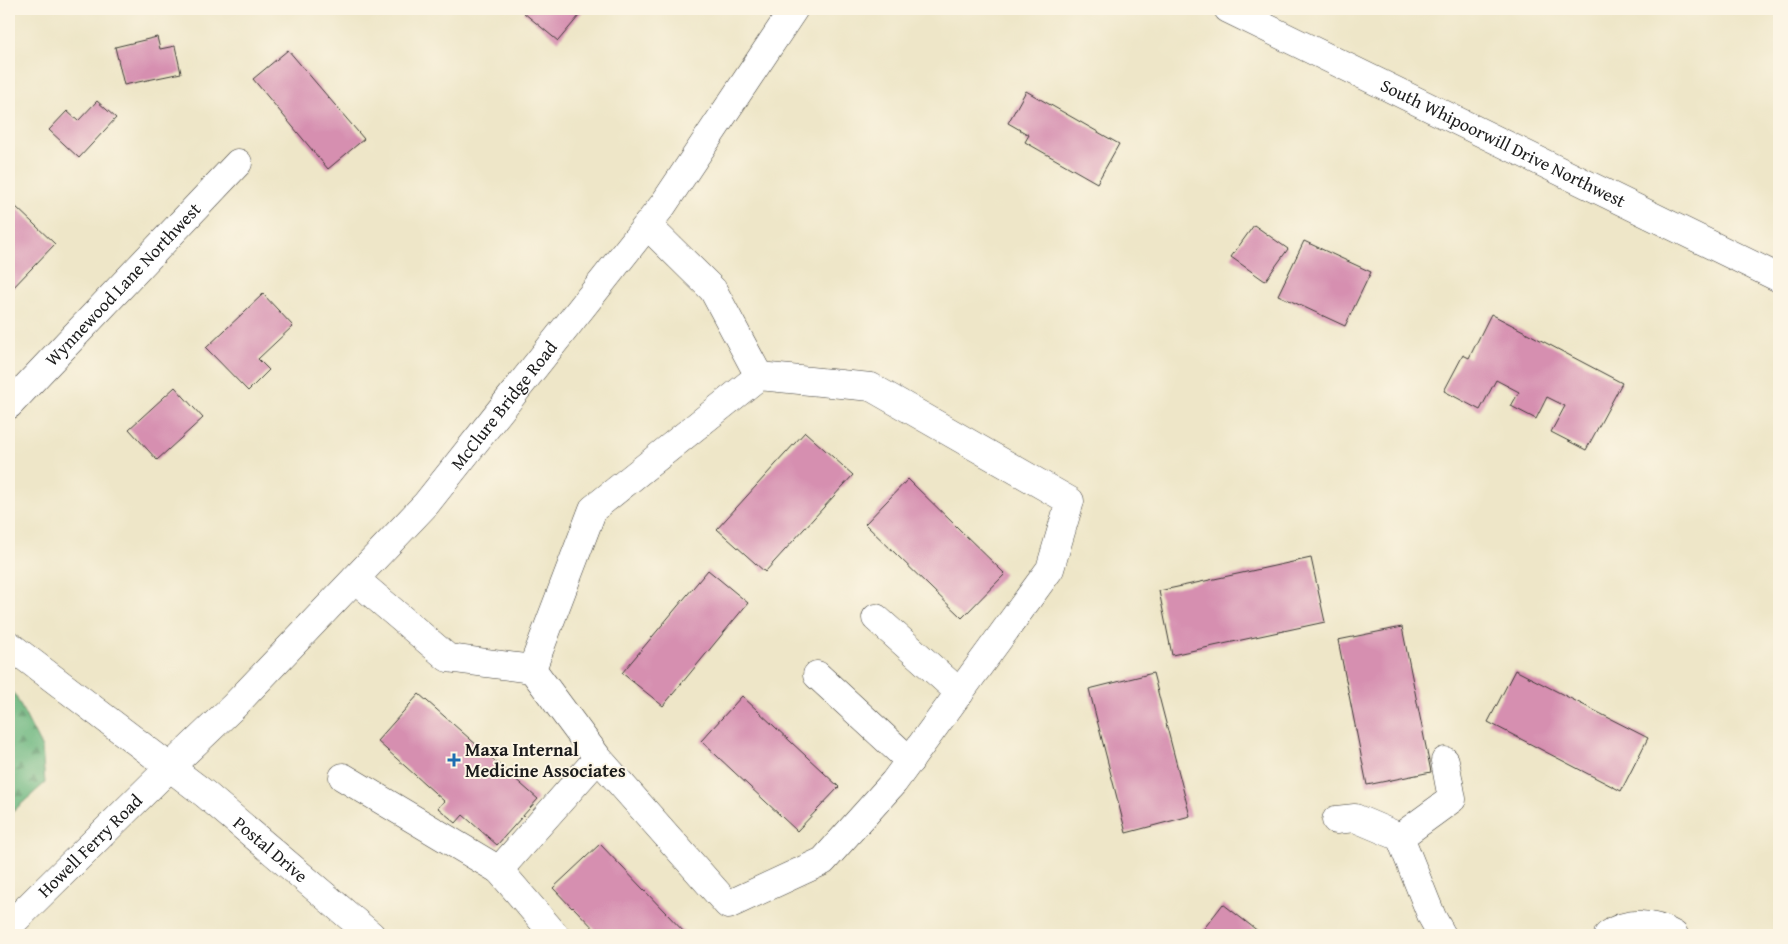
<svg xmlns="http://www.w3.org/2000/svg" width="1788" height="944" viewBox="0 0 1788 944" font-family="'Gentium Book Plus',serif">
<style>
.forest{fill:url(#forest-firs);stroke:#44694d}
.building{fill:#d68fb0}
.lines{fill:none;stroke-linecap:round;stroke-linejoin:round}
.minor-casing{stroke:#3c3a36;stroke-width:29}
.minor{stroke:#fff;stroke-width:28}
.poi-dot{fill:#1f6fb2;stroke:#fcf5e5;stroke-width:2}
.labels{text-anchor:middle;stroke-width:4;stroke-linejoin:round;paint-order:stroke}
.street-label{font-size:18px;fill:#1c1c1c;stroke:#fcf5e5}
.poi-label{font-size:18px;font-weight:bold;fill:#1c1c1c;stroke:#fcf5e5;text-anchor:start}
</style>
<defs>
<pattern id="forest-firs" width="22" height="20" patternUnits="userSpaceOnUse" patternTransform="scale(1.25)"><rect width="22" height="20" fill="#6bb67e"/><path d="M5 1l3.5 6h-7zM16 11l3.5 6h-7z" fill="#579366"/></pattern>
</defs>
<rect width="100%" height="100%" fill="#fcf5e5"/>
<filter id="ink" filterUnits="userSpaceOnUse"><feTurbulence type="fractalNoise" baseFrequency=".02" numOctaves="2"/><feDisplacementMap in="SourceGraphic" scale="10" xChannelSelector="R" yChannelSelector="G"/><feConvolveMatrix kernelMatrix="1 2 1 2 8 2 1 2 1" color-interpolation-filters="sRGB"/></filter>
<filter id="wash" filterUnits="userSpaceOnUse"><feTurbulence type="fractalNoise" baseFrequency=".0096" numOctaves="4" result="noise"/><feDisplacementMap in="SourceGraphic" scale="20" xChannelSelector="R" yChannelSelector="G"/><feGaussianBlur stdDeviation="1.12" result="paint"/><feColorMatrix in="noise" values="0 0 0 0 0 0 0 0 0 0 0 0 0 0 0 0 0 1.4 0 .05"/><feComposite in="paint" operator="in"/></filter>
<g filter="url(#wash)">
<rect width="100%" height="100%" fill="#eee6c8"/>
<path class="forest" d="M9 689 15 695 42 748 45 783 9 815Z"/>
<g id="blocks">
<path class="building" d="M527 9H582L584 10 558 41 524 13Z
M157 37 160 49 175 46 181 73 124 85 115 47Z
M288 50 364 139 328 169 253 79Z
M1026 91 1119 144 1097 183 1025 142 1029 135 1008 123Z
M97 101 116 118 79 158 49 130 67 111 78 121Z
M14 205 55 244 9 292V210Z
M1254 225 1288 249 1265 281 1231 257Z
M1304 241 1371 272 1345 326 1278 295Z
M263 294 293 326 258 359 269 370 248 391 206 348Z
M1491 314 1622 383 1586 450 1551 432 1565 406 1547 397 1536 419 1511 406 1519 392 1496 380 1480 410 1444 391 1463 355 1469 358Z
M175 387 203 418 157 460 129 429Z
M805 432 853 475 765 572 717 529Z
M908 479 1005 574 962 618 865 524Z
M1311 558 1325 622 1172 655 1159 591Z
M708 570 748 603 663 706 622 673Z
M1402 627 1431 772 1367 785 1338 640Z
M1515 670 1648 738 1621 791 1488 722Z
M1153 673 1190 816 1126 833 1089 689Z
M419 694 538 799 497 845 463 815 456 823 438 808 444 801 377 741Z
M742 696 839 787 797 831 701 741Z
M600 844 687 935H600L573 907 572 908 553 888Z
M1223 904 1263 935H1199Z
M1777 909H1779V935H1773Z"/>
</g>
</g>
<g filter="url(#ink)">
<use href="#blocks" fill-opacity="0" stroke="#3c3a36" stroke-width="1"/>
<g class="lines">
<defs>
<g id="minor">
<path id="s1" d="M1228 9 1779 278"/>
<path d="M647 225 713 290 759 376"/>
<path id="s2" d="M9 405 238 163"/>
<path d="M355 579 448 658 532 669"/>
<path d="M876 618 960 693"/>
<path id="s3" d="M9 645 205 794 371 935"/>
<path d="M817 675 910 761"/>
<path d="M343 777 499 870"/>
<path d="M1336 820 1355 818 1400 837 1432 917 1442 935"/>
<path d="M1400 837 1452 799 1445 761"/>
<path id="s4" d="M9 926 170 767 234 706 426 504 663 205 794 9"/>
<path d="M555 935 499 870 598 758 532 669 593 509 759 376 871 387 1070 501 1050 569 894 782 823 861 728 905 598 758"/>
<path d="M1608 935C1628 920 1654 923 1674 935"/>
</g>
</defs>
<use href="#minor" class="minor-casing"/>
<use href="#minor" class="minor"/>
</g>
</g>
<path class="poi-dot" d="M451.5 752.5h5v5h5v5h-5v5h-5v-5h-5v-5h5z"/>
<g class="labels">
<g class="street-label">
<text dy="6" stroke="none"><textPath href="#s1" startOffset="306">South Whipoorwill Drive Northwest</textPath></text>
<text dy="6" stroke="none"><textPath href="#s2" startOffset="166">Wynnewood Lane Northwest</textPath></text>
<text dy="6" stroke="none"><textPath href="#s4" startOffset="719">McClure Bridge Road</textPath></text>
<text dy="6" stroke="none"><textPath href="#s4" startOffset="114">Howell Ferry Road</textPath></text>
<text dy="6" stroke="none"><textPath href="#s3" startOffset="332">Postal Drive</textPath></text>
</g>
<g class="poi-label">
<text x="465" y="756">Maxa Internal<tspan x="465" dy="21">Medicine Associates</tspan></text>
</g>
</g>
<rect width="1788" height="944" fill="none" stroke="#fcf5e5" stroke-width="30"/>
</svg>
